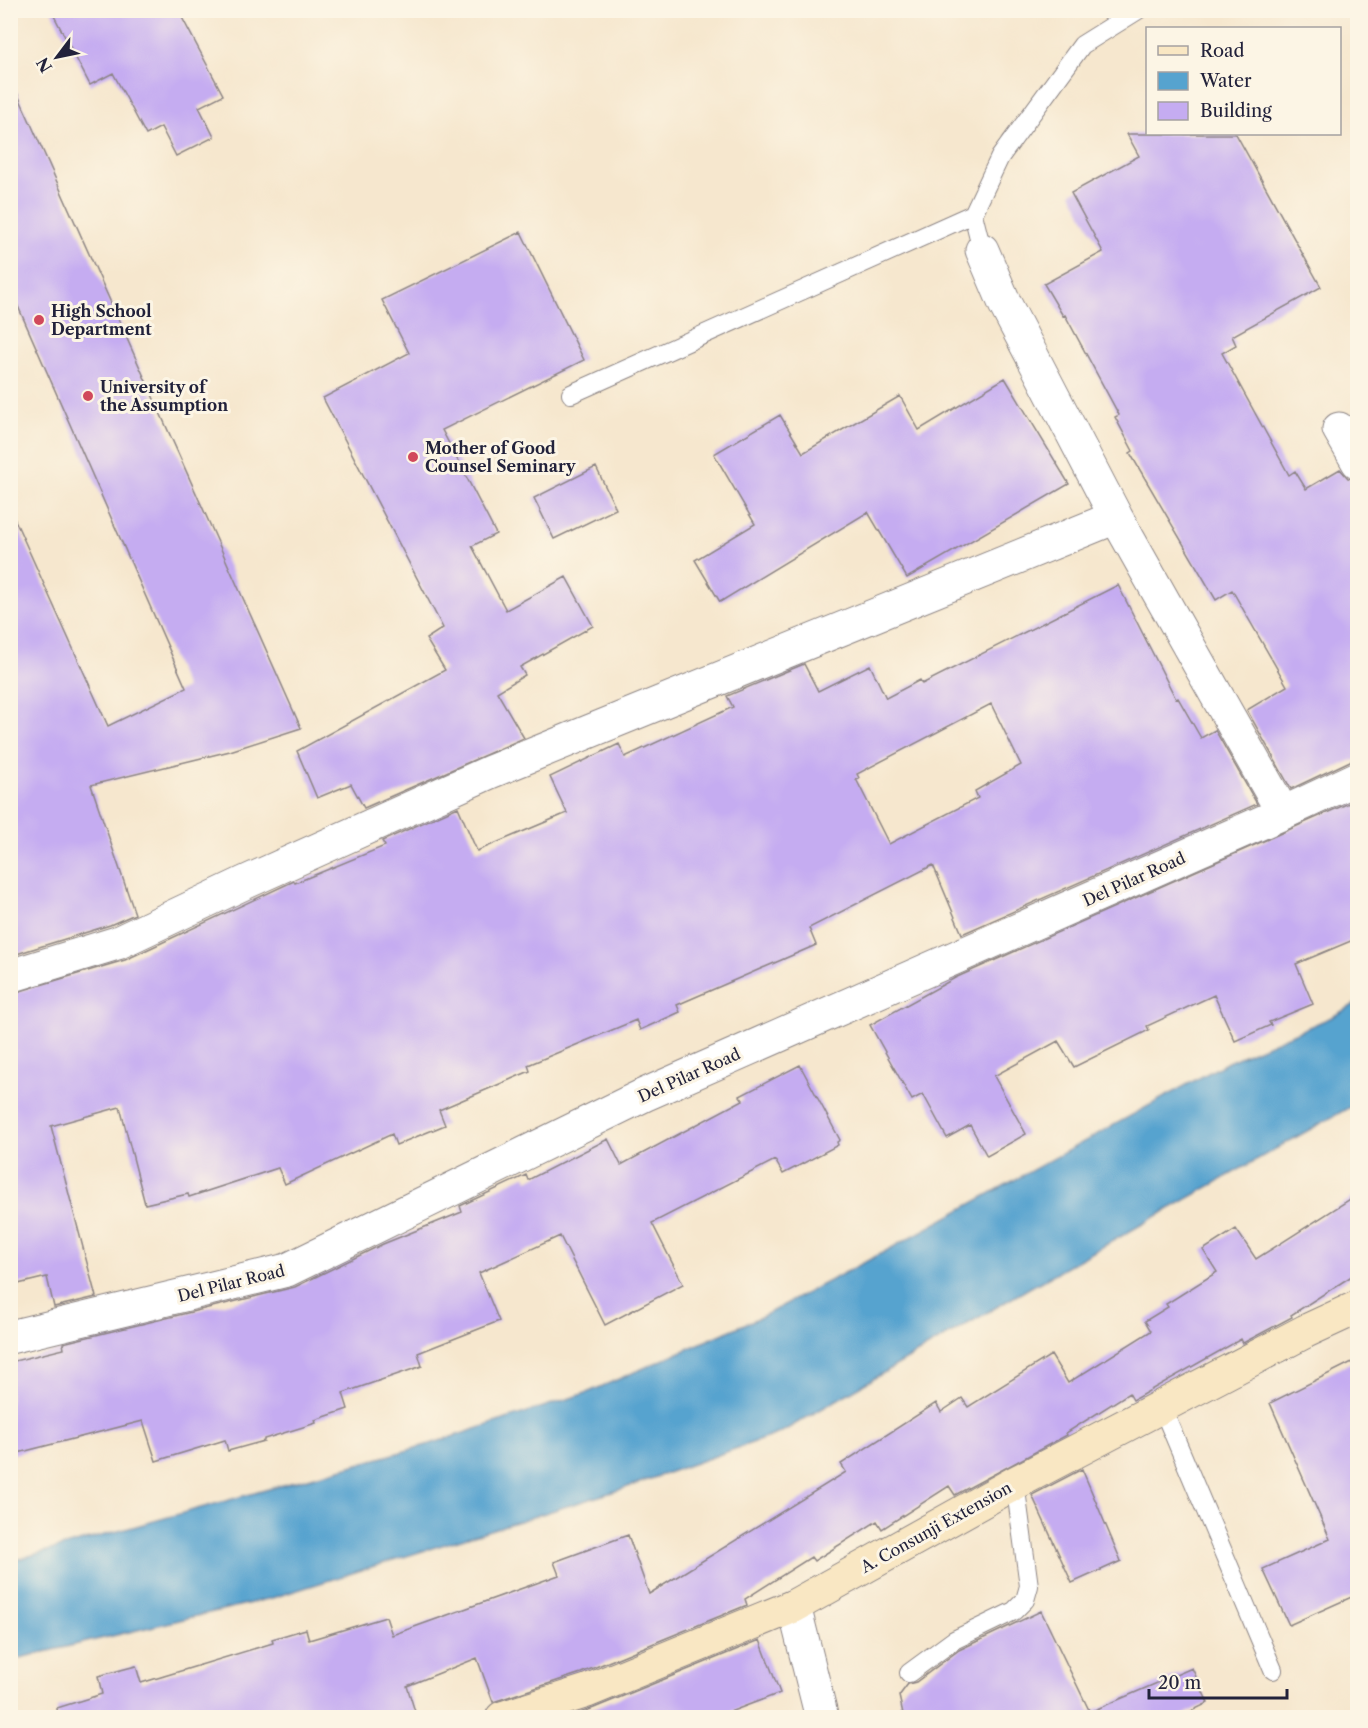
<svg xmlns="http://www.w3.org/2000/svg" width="1368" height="1728" viewBox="0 0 1368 1728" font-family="'Libre Caslon Text',serif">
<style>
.water{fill:#56a3cf;stroke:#3c6285;stroke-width:1.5}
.building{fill:#c5acf1;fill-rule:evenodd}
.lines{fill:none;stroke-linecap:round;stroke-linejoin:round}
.lane-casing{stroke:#8c8484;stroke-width:20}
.street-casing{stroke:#8c8484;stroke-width:35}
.secondary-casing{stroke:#8c8484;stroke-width:35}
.lane{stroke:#fff;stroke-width:18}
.street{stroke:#fff;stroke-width:33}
.secondary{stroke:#f9e7c3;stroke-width:33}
.poi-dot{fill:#d1495b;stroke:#fcf5e5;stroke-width:2}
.labels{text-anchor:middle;stroke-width:6;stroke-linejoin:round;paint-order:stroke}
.poi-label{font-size:16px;font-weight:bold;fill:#22223b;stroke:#fcf5e5;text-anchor:start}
.street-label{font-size:16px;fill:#22223b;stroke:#fcf5e5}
</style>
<rect width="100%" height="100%" fill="#fcf5e5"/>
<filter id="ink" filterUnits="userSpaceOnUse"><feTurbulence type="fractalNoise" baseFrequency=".0167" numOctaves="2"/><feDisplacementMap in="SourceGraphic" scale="12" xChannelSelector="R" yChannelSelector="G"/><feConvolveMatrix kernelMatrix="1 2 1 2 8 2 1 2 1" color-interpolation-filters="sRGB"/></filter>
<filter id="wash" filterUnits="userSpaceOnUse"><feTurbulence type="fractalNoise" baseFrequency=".008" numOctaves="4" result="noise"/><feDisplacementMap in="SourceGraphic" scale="24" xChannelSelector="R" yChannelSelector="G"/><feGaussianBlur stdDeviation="1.35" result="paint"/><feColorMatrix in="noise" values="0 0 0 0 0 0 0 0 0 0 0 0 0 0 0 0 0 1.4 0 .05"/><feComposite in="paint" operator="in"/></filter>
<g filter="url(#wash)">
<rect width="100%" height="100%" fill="#f6e7ce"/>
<path class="water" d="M1357 1003V1103L1031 1287 780 1433 622 1489 272 1598 11 1660V1561L430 1444 589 1392 763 1316 884 1252 1228 1062 1332 1017Z"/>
<g id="blocks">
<path class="building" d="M51 10H178L223 95 199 107 214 137 176 156 161 127 146 135 113 73 90 85Z
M10 77 301 728 230 751 91 785 135 914 110 925 10 956V509L108 726 186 688 10 288Z
M1127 134H1236L1321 287 1232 336 1236 345 1222 353 1289 475 1295 471 1306 489 1340 469 1348 478 1353 479 1358 487V760L1350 761 1291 789 1247 710 1287 686 1232 590 1216 600 1130 453 1133 451 1115 417 1119 415 1065 315 1063 316 1044 284 1103 252 1071 193 1139 156Z
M521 232 584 360 442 430 496 534 472 546 506 610 566 577 593 626 520 667 525 675 497 692 524 738 364 808 351 784 317 798 297 751 445 670 426 639 443 628 323 398 409 353 382 300Z
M1005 378 1069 484 907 578 868 512 720 602 695 560 755 524 714 454 780 415 803 453 900 396 919 430Z
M596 467 616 509 554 539 534 498Z
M1118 585 1176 699 1178 698 1201 738 1215 730 1257 804 962 934 933 865 809 928 816 945 677 1005 680 1012 640 1030 636 1020 528 1065 530 1071 439 1110 445 1125 396 1145 392 1134 285 1184 278 1168 189 1197 188 1194 145 1204 120 1107 51 1126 96 1297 54 1307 47 1277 10 1286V994L125 960 294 881 295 883 385 846 382 841 458 807 477 851 567 813 550 777 619 744 625 757 733 707 727 696 804 664 818 691 870 665 886 698 920 680 922 684ZM991 704 1021 765 975 791 978 798 889 844 856 779 859 778 857 774Z
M1358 799V938L1296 964 1313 1004 1269 1022 1271 1025 1235 1041 1214 995 1147 1026 1149 1030 1074 1067 1058 1041 994 1076 1026 1134 987 1156 970 1125 947 1138 923 1094 912 1100 870 1025 955 978Z
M800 1065 840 1140 837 1142 838 1145 783 1174 775 1160 652 1223 683 1284 605 1325 560 1236 479 1273 499 1321 418 1353 422 1366 343 1393 348 1409 315 1420 316 1423 264 1439V1441L228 1451 225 1440 156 1461 143 1421 10 1455V1362L64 1349 63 1343 295 1287 383 1244 462 1212 460 1206 526 1175 528 1180 608 1139 621 1165 743 1100 740 1096Z
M1358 1194V1272L1291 1315 1292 1317 1243 1343 1241 1339 1133 1400 1129 1393 1066 1433 1067 1435 955 1495 949 1486 882 1529 877 1521 814 1561 811 1557 745 1599 747 1605 581 1673 493 1702 477 1658 407 1686 417 1718H58L57 1708 102 1694 98 1676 136 1666 141 1683 273 1643 272 1639 306 1629 309 1640 386 1617 392 1635 559 1575 554 1562 628 1535 649 1594 846 1472 841 1464 936 1403 941 1412 962 1398 968 1407 1051 1355 1068 1383 1151 1331 1145 1321 1168 1307 1166 1304 1217 1272 1203 1250 1236 1229 1256 1259Z
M1358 1359V1599L1356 1595 1289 1625 1263 1569 1330 1539 1270 1403Z
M1082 1469 1121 1561 1072 1583 1032 1495Z
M1041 1611 1090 1712 1192 1668 1208 1703 1177 1718H904L899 1696 908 1684 916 1682 959 1650Z
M760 1640 780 1693 714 1718H566L594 1708Z"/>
</g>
</g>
<g filter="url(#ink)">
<use href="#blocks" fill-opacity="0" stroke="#8c8484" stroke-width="1.5"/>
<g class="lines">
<defs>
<path id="lane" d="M982 250 973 214 1000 157 1082 45 1138 10
M571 394 973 214
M1162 1407 1273 1670
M909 1673 954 1640 1014 1611 1025 1600 1029 1586 1015 1483"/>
<path id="street" d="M982 250 1005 304 1116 517 1283 813
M1339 429 1358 462
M10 976 117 943 244 883 490 772 1116 517
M10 1337 287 1270 644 1095 1283 813 1358 778
M794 1606 822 1718"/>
<path id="secondary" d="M502 1718 587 1691 794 1606 1015 1483 1306 1331 1358 1307"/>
</defs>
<use href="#lane" class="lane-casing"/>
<use href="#street" class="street-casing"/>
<use href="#secondary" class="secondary-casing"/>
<use href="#lane" class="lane"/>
<use href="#street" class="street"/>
<use href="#secondary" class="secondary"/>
</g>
</g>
<g class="poi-dot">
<circle cx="39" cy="320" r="6"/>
<circle cx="88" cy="396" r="6"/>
<circle cx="413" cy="457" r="6"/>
</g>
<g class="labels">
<g class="poi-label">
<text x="51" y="317">High School<tspan x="51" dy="18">Department</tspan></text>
<text x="100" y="393">University of<tspan x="100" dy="18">the Assumption</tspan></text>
<text x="425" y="454">Mother of Good<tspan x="425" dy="18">Counsel Seminary</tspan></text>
</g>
<g class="street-label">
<text transform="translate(1134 879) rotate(-24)" y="6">Del Pilar Road</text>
<text transform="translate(689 1075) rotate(-24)" y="6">Del Pilar Road</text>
<text transform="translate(231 1283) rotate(-14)" y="6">Del Pilar Road</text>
<text transform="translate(936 1527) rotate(-29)" y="6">A. Consunji Extension</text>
</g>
</g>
<rect width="1368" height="1728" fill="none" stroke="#fcf5e5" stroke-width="36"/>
<rect x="1146" y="27" width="195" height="108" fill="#fcf5e5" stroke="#a5a1a1" stroke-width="1.5"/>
<rect x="1158" y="46" width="30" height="9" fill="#f9e7c3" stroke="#a5a1a1" stroke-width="1.5"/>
<text x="1200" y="57" font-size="18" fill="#22223b">Road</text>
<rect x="1158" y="72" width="30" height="18" fill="#56a3cf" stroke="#a5a1a1" stroke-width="1.5"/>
<text x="1200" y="87" font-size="18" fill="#22223b">Water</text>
<rect x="1158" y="102" width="30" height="18" fill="#c5acf1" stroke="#a5a1a1" stroke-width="1.5"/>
<text x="1200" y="117" font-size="18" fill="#22223b">Building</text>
<g transform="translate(57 57) rotate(238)" stroke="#fcf5e5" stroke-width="4.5" paint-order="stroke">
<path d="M0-4.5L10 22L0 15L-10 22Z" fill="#22223b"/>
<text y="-9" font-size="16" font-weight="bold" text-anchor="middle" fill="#22223b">N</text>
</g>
<path d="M1149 1689v9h138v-9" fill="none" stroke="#22223b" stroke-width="3"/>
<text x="1158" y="1689" font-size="18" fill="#22223b" stroke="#fcf5e5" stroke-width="4.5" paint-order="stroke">20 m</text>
</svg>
